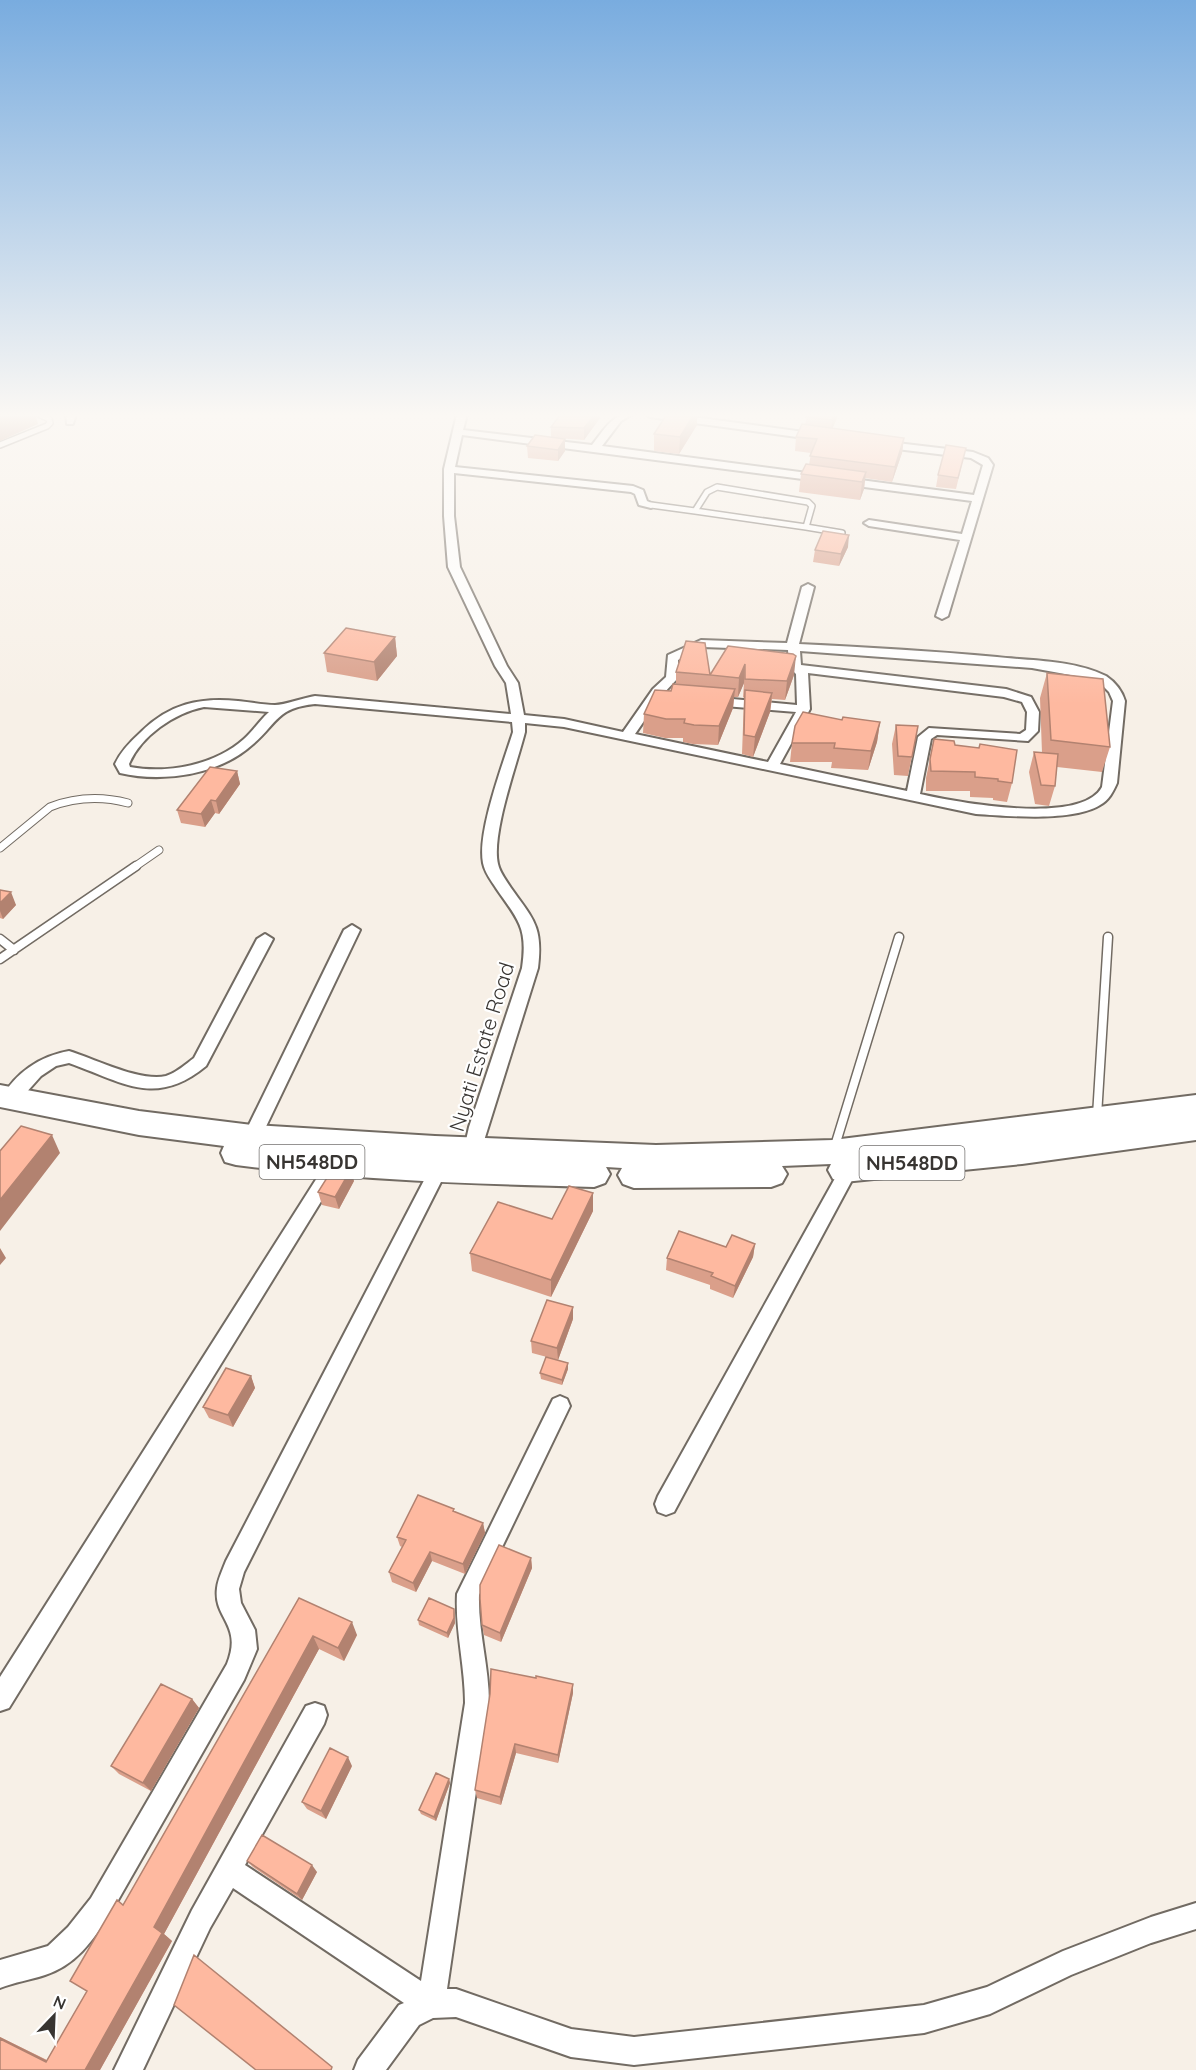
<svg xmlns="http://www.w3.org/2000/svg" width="1196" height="2070" viewBox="0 0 1196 2070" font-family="Quicksand,sans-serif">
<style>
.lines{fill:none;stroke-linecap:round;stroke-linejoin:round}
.service-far2-casing{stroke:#726b63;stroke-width:8}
.service-far1-casing{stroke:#726b63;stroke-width:9}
.service-casing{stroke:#726b63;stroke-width:11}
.minor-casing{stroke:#726b63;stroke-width:4}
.trunk-casing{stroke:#726b63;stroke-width:4}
.service-far2{stroke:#fff;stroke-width:5}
.service-far1{stroke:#fff;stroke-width:7}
.service{stroke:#fff;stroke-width:8}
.minor{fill:#fff;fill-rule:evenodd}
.trunk{fill:#fff;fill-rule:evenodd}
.wall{fill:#da9f8a}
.shaded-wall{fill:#b28270}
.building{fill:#feb9a0;stroke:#b28270;stroke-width:1.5}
.labels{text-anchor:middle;stroke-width:4.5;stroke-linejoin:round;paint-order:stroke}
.shield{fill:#fff;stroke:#747270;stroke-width:1.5}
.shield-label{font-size:20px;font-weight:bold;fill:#383532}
.street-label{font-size:21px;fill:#383532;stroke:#fff}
</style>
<rect width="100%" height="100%" fill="#f7f0e7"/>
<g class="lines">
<defs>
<path id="service-far2" d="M0 445 47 426 50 423 49 419 39 414
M717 487 808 502 812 506 806 527 695 511 707 492Z
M651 505 695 511
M806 527 842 533"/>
<path id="service-far1" d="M0 848 50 807C76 797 101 796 128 803
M133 868 159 850"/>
<path id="service" d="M0 939 14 950
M0 959 136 866
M1097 1116 1108 937
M834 1149 899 937"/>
<path id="minor" d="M66 414H76L73 424H67Z
M457 414H467L463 430 592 445C605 429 611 414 633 414L621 421 602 446 974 495 983 465 971 458 880 447 875 444 880 441 973 452 988 458 993 465 948 616 942 619 936 616 960 540 869 526 864 523 869 520 962 534 972 501 462 435 455 467 633 486 643 490 647 501 656 505 651 508 639 505 635 494 631 492 454 473V516L460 567 507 666 518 683 524 715 564 719 623 732 653 689 666 677 668 655 701 640 787 643 802 587 808 584 814 587 799 644C865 647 931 651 997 657 1032 661 1074 660 1106 676 1115 682 1122 691 1125 701L1117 783C1113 792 1109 800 1100 805 1073 822 1007 816 976 814L564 727 525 723V732C517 764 491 834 498 864 500 873 506 880 511 888 534 920 543 927 538 968L477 1163 471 1165 465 1163 462 1158 469 1127 522 968C528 927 518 920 496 888 491 880 485 873 483 863 477 832 503 764 513 732L512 722 315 704C276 708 278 723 252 745 219 775 162 783 120 773L115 764C121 751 131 741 141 732 169 704 200 697 238 701 250 702 263 705 275 705 284 705 303 698 315 696L511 714 506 683 495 666 448 567 444 516V469ZM703 647 788 650 789 667 796 674 797 705 712 697 706 701 712 705 796 712 768 762 635 734 662 695 678 678V660ZM800 651 1032 668 1087 678 1101 684 1109 692 1113 701 1102 787C1081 826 956 802 920 794L931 739 937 735 1028 741 1038 731 1039 712 1031 697 1006 689 801 665ZM808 673 1004 697 1022 702 1027 712 1026 730 1020 734 929 728 918 737 907 791 780 764 810 709ZM204 707 269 712C260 720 253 731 244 739 215 765 168 774 130 767L129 764C141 736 174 713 204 707Z
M645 414H671L819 434 824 437 819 440 650 417Z
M352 925 360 930 261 1137 258 1142 252 1144 246 1142 243 1137 344 930Z
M265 934 273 939 206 1066C155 1108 123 1082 69 1063L56 1066 41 1076 16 1104 10 1106 4 1104 1 1099C15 1073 40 1056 69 1051 95 1059 140 1082 166 1076 176 1073 186 1064 194 1058L257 939Z
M335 1157 341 1159 344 1164 341 1169 9 1708 0 1711V1677L329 1159Z
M849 1162 855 1164 858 1169 674 1512 666 1515 658 1512 655 1504 658 1496 843 1164Z
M438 1163 444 1165 447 1170 244 1572 239 1589 241 1603 255 1630 257 1649 244 1680 109 1916C92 1941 76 1965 45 1975 30 1980 15 1982 0 1988V1960L48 1946 68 1927 91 1898 227 1664C243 1624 213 1619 217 1588 218 1579 223 1569 226 1561L432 1165Z
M560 1396 567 1399 570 1406 479 1595C478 1632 489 1666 489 1703L447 1989H456L571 2029 634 2037 924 2005 987 1987 1063 1951 1151 1917 1196 1903V1929L1151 1943 1071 1975 990 2014 924 2033 634 2065 571 2057 456 2017 433 2018 419 2025 386 2070H354L358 2060 399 2005 404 2003 233 1888 210 1928 143 2070H114L192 1910 306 1706 315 1703 324 1706 327 1715 324 1724 245 1865 421 1981 465 1703C465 1666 455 1631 457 1594L553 1399Z"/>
<path id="trunk" d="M0 1085 139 1111 252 1125 435 1136 656 1145 833 1140 1196 1095V1140L1022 1164 844 1182 833 1179 828 1170 831 1164 782 1166 787 1174 782 1183 771 1187 634 1188 623 1184 618 1175 622 1168 606 1167 610 1174 605 1183 594 1187C474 1184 355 1180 236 1165L225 1162 221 1153 224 1146 139 1135 0 1107Z"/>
</defs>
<use href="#service-far2" class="service-far2-casing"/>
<use href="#service-far1" class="service-far1-casing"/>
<use href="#service" class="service-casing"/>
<use href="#minor" class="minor-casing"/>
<use href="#trunk" class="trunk-casing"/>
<use href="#service-far2" class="service-far2"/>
<use href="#service-far1" class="service-far1"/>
<use href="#service" class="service"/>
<use href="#minor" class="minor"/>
<use href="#trunk" class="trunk"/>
</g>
<path class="wall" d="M667 414H697V425L679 454 654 451V434Z
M808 414H837V418L832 428 904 438 902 453 892 482 865 478 864 489 860 500 799 492 801 474 809 465 811 453 795 451 796 437 805 424Z
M600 418 584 440 557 438 565 451 558 461 528 458 527 446 551 437V427Z
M966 448 956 489 936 487 938 475Z
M848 547 839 566 813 562 815 550Z
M395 637 397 656 377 681 327 672 324 653Z
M728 646 794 675 785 700 772 699 770 712 753 757 742 754 744 698 743 697 744 683 738 697H734L733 708 718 745 693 744 683 742V738H665L643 733 644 714 671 691 676 684V672L710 675V687V675Z
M1047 673 1110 747 1102 772 1057 767 1055 786 1049 806 1035 804 1029 772 1034 752 1042 753 1040 698Z
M842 720 880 722 877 742 868 770 831 768 832 762H790L792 743Z
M896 725 918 726 908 776 894 775 892 744Z
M934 739 955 745 1012 783 1007 802 993 800V798L970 797V791H926V778Z
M237 771 240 784 219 814 215 813 205 827 181 823 177 810Z
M0 890 16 905 3 919 0 918Z
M354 1181 339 1209 322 1205 318 1192Z
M593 1193V1211L551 1297 472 1271 470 1253 552 1219Z
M755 1244 753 1257 733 1298 710 1289V1285L666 1270 667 1258 726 1247Z
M573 1319 558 1360 532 1353 531 1341Z
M568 1363V1369L562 1385 541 1379 540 1373Z
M251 1376 255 1388 233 1427 209 1418 203 1407Z
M454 1512 483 1523 485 1533 465 1574 432 1561 416 1592 392 1582 389 1572 402 1547 400 1546 397 1537Z
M531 1558 532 1568 501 1642 484 1635 482 1625Z
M299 1598 357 1635 344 1661 319 1649 164 1934 172 1941 100 2070H0V2037L47 2060 87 1991 123 1905Z
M454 1609 455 1623 448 1638 419 1625 418 1620Z
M573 1693 558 1763 516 1753 501 1805 477 1798 475 1790 490 1694Z
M192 1699 199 1708 151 1791 119 1774 111 1766Z
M352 1766 326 1819 307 1809 302 1802Z
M449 1779 450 1783 436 1821 421 1814 419 1810Z
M247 1861 317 1872 302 1900 253 1867Z"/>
<path class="shaded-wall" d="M0 414H35L38 424 0 441Z
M595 414H600V418L584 440V428Z
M694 414H697V425L679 454 680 437Z
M835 414H837V418L831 432 832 420Z
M904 438 902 453 892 482 895 467Z
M565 439V451L558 461V450Z
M866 472 864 489 860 500 862 482Z
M849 535 848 547 839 566 841 554Z
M395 637 397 656 377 681 374 662Z
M796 656 794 675 785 700 787 681Z
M745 664 744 683 738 697 739 678Z
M735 689 733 708 718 745 719 726Z
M772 693 770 712 753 757 755 737Z
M880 722 877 742 868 770 871 751Z
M237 771 240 784 219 814 216 801Z
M211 800 215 813 205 827 201 814Z
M11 892 16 905 3 919 0 911V903Z
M52 1135 60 1153 0 1231V1200Z
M351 1169 354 1181 339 1209 335 1197Z
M593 1193V1211L551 1297V1280Z
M755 1244 753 1257 733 1298 735 1286Z
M0 1248 6 1258 0 1265Z
M573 1307V1319L558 1360 557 1348Z
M568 1363V1369L562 1385V1380Z
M251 1376 255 1388 233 1427 228 1415Z
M483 1523 485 1533 465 1574 463 1564Z
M430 1552 432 1561 416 1592 413 1583Z
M531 1558 532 1568 501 1642 500 1633Z
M454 1609 455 1623 448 1638 447 1633Z
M352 1622 357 1635 344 1661 338 1648Z
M313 1636 319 1649 164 1934 172 1941 100 2070H85L154 1927Z
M573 1684V1693L558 1763V1755Z
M192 1699 199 1708 151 1791 143 1783Z
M515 1744 516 1753 501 1805 500 1797Z
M348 1757 352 1766 326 1819 321 1811Z
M449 1779 450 1783 436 1821 434 1817Z
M312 1865 317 1872 302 1900 297 1894Z
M0 2037 60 2067 46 2062 0 2039Z"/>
<path class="building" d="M561 414H595L584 428 551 427Z
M667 414H694L680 437 654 434Z
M808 414H835L832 420 806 417Z
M802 424 904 438 895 467 810 456 817 439 796 437Z
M535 435 565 439 558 450 527 446Z
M946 445 966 448 958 478 938 475Z
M806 464 866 472 862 482 801 474Z
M823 531 849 535 841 554 815 550Z
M346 628 395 637 374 662 324 653Z
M686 641 705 643 710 675 676 672Z
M728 646 793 654 796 656 787 681 745 679V664L739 678 710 675Z
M1047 673 1103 679 1110 747 1051 740Z
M673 684 735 689 719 726 694 725 684 723 685 719H666L644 714 655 690 671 691Z
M745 690 772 693 755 737 744 735Z
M803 712 842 720 843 717 880 722 871 751 834 748 835 743H792L795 726Z
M896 725 918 726 912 757 898 756Z
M934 739 954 741 955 745 979 748 980 744 1017 750 1012 783 998 781V779L975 777V772L931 771 930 759Z
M1034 752 1058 754 1055 786 1041 785Z
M210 767 237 771 216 801 211 800 201 814 177 810Z
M0 890 11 892 0 903Z
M21 1126 52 1135 0 1200V1151Z
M335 1165 351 1169 335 1197 318 1192Z
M569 1186 593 1193 551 1280 470 1253 498 1202 552 1219Z
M679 1231 726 1247 732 1235 755 1244 735 1286 711 1276 713 1273 667 1258Z
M547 1300 573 1307 557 1348 531 1341Z
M546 1357 568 1363 562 1380 540 1373Z
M226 1368 251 1376 228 1415 203 1407Z
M418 1495 454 1509 453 1511 483 1523 463 1564 430 1552 413 1583 389 1572 406 1540 397 1537Z
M499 1545 531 1558 500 1633 482 1625 480 1599V1585Z
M299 1598 352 1622 338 1648 313 1636 154 1927 162 1933 85 2070H0V2039L46 2062 87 1991 70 1981 117 1900 123 1905Z
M429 1598 454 1609V1618L447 1633 418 1620Z
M491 1669 536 1678V1676L573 1684 558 1755 515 1744 500 1797 475 1790 490 1694Z
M161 1684 192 1699 143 1783 111 1766Z
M330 1748 348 1757 321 1811 302 1802Z
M436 1773 449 1779 434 1817 419 1810Z
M262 1835 312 1865 297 1894 247 1861Z
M194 1955 332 2067 331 2070H256L174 2005Z"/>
<linearGradient id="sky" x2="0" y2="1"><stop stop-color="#79acdf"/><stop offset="0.59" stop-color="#fbf8f4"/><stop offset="1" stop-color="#fbf8f4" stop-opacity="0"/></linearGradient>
<rect width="1196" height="704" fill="url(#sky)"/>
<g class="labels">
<g class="shield">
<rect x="259.5" y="1145" width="105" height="34" rx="4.5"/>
<rect x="859.5" y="1146" width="105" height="34" rx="4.5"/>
</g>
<g class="shield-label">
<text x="312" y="1169">NH548DD</text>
<text x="912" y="1170">NH548DD</text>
</g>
<g class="street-label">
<text transform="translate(482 1047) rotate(-73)" y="7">Nyati Estate Road</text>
</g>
</g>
<g transform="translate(54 2016) rotate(23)" stroke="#ffffff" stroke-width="4.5" paint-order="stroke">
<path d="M0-4.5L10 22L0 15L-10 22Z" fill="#383532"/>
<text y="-9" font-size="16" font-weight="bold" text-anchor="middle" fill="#383532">N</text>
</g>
</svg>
